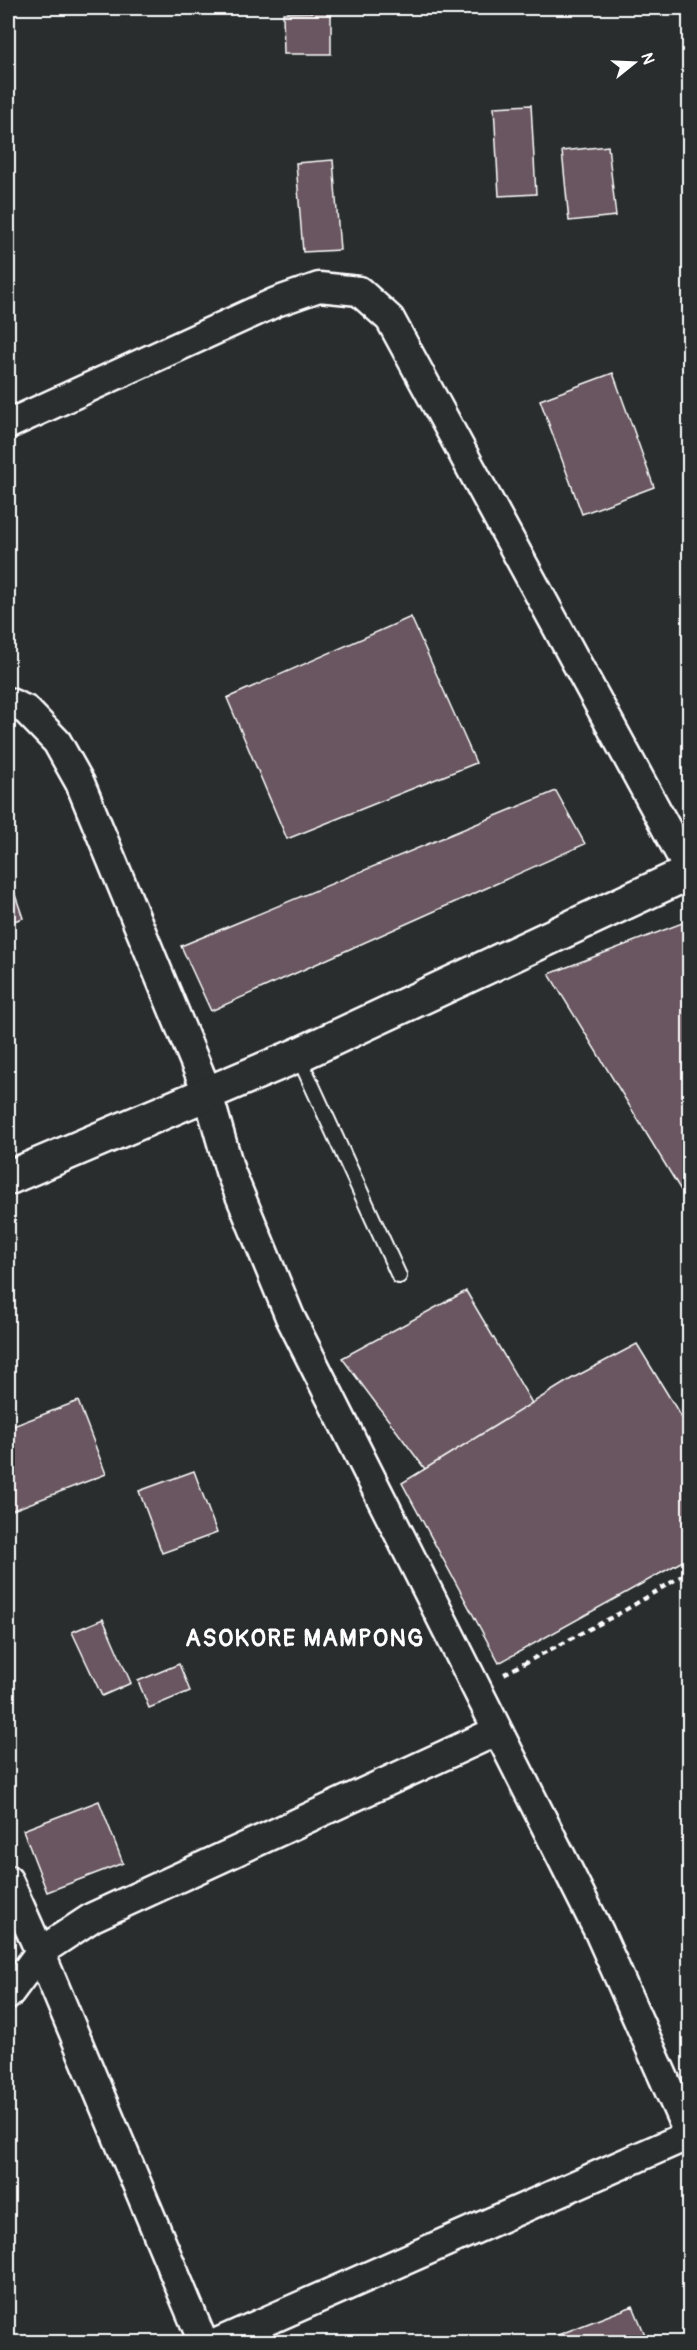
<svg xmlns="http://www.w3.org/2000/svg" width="697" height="2350" viewBox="0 0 697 2350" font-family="Pangolin,sans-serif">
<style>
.building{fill:#695760;stroke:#fff;stroke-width:1.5}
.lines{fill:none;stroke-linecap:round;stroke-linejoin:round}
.service-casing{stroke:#fff;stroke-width:18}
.minor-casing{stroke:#fff;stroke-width:33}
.tertiary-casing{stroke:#fff;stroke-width:38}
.path{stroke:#fff;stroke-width:4;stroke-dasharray:6 4.5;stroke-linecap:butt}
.service{stroke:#2a2d2e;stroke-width:14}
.minor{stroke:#2a2d2e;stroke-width:28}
.tertiary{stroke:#2a2d2e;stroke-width:33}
.labels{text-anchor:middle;stroke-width:4.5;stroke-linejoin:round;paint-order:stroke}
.district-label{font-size:24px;font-weight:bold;letter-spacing:1.5px;fill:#fff;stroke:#2a2d2e}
</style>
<rect width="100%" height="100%" fill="#2a2d2e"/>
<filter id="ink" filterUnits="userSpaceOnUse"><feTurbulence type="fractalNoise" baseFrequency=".0167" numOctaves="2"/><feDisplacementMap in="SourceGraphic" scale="12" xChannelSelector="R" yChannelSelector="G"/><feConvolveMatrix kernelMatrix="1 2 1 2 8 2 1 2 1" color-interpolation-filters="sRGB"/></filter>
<g filter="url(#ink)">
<path class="building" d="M331 12V54H284L283 13Z
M531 105 536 194 499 196 494 107Z
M608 146 616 216 569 221 562 151Z
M333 160 340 250 303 252 296 163Z
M613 373 654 487 582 514 540 400Z
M411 617 476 763 287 839 227 698Z
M556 791 585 844 211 1011 181 946Z
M11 883 23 918 8 923V884Z
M690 920V1205L549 974Z
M466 1291 532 1403 425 1469 342 1358Z
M637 1344 690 1431V1557L499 1663 402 1483 571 1379Z
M78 1401 106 1474 8 1512V1428Z
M194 1471 217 1533 162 1553 139 1491Z
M103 1619 131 1683 102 1696 72 1632Z
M179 1664 190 1691 149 1708 138 1681Z
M99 1801 123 1863 47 1892 23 1830Z
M633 2306 648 2342H561L558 2335Z"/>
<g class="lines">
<defs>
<path id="service" d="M298 1055 399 1276"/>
<path id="minor" d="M9 424 276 302 319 287 359 291 390 319 690 872
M8 702 26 710 57 742 80 783 208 1094 230 1171 290 1317 599 1932 690 2137
M8 1880 40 1952 203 2342
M8 1995 40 1952 93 1917 497 1731
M219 2342 689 2135"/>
<path id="tertiary" d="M8 1178 298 1055 690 872"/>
</defs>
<use href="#service" class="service-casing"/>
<use href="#minor" class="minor-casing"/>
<use href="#tertiary" class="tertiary-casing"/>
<path class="path" d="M504 1674 622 1612 690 1571"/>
<use href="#service" class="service"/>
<use href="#minor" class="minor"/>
<use href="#tertiary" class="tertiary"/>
</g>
</g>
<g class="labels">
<g class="district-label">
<text x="305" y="1646">ASOKORE MAMPONG</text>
</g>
</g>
<rect width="697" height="2350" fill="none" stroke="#2a2d2e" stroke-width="30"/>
<rect x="15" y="15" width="667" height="2320" fill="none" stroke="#fff" stroke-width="2" filter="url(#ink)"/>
<g transform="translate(634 63) rotate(72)" stroke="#2a2d2e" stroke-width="4.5" paint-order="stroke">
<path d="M0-4.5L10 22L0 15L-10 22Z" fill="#ffffff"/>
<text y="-9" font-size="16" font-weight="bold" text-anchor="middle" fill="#ffffff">N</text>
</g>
</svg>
